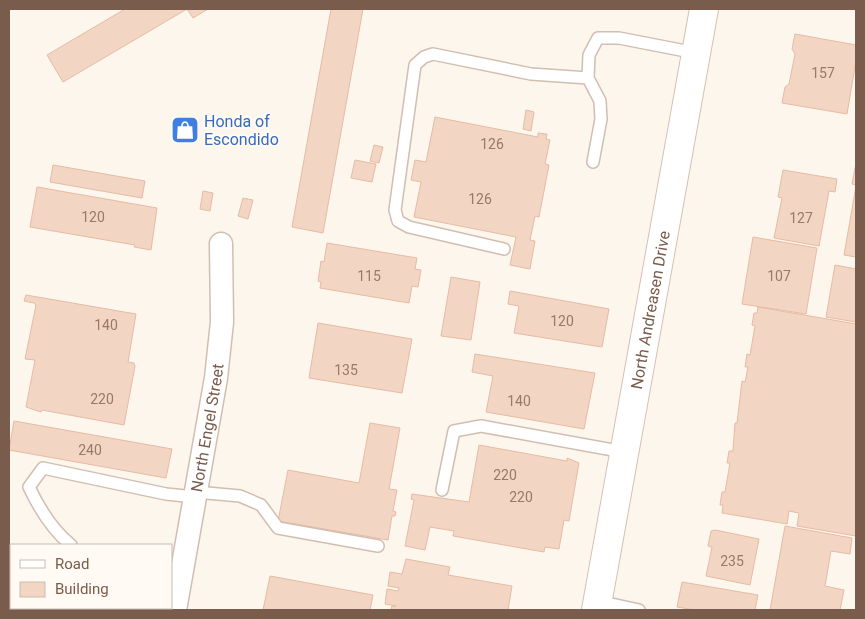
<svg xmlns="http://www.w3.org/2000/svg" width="865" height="619" viewBox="0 0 865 619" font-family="Roboto,sans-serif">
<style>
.building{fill:#f3d5c3;stroke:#e6bba3}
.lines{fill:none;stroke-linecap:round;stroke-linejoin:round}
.lane-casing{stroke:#d1beb0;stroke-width:14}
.street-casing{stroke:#d1beb0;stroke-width:25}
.secondary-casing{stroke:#d6c0b0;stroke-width:30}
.lane{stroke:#fff;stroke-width:11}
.street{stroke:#fff;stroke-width:22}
.secondary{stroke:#fff;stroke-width:28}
.labels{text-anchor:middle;stroke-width:4;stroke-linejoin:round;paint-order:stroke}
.number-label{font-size:14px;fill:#987a6a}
.shop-label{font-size:16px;fill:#366cbe;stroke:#fffaf3;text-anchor:start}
.street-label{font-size:16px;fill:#7a5c4d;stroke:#fffaf3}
</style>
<rect width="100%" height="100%" fill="#fdf6ec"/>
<path class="building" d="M125 9H187L63 82 47 55Z
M187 9H208L193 18Z
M331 9H363L323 233 292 227Z
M795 34 856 45V61L847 114 782 103 785 87 789 84 795 54 792 49Z
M526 110 534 112 531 131 523 129Z
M435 117 538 137V133L547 134 546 139 550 140 545 164 549 165 539 217 535 216 530 240 535 241 530 269 510 265 516 237 414 217 421 182 411 180 415 160 426 162Z
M374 145 383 147 379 163 370 161Z
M355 160 376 164 372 182 351 178Z
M856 163V185L852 184Z
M53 165 145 181 142 198 50 182Z
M783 170 837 179 835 192 829 191 819 246 774 238 782 198 778 197Z
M856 186V257L844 255Z
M37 187 157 208 151 250 134 247 135 245 30 227Z
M203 191 213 193 210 211 200 209Z
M243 198 253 200 248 219 238 216Z
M753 237 817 248 806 314 742 304Z
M327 243 417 258 415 269 421 270 418 287 412 286 409 303 320 288 321 282 318 281 321 261 324 262Z
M835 265 856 269V322L826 317Z
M451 277 480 282 471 340 441 336Z
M510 291 609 309 602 347 514 333 519 306 508 304Z
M26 295 136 314 128 362 134 363 135 366 124 425 42 410 41 412 26 407 35 360 25 359 36 305 34 303 24 301Z
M758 307 856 324V536L797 526 799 513 789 511 787 524 722 513 723 505H720L722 492H725L730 463H727L729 451H733L735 423H737L742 381 745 382 748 367H745L747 354 750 355 755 326 752 325 754 313H757Z
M318 323 412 339 402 393 309 378Z
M475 354 595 373 584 429 486 412 493 376 472 372Z
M14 421 172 449 166 478 9 450Z
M370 423 400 428 389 489 397 490 393 511 396 512 395 516H392L388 540 278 521 288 470 359 483Z
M479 445 567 461V458L579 463 569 521 564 520 559 549 545 547 544 552 453 536 454 531 430 527 425 550 405 546 414 500 411 499 412 494 469 502Z
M785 526 852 538 850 554 831 551 825 586 844 590 840 610H770Z
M715 530 759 539 750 585 706 576 712 547 708 546 711 531Z
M406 559 450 567 448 575 512 586 508 610H391L392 606H396L385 604 387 589 398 591 399 588 388 586 390 572 402 574Z
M270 576 373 595 370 610H263Z
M682 582 758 595 755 610H695L677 607Z
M11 586V608H146L145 610H9Z"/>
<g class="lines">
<defs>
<path id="lane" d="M593 162 601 119 600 101 588 78 589 55 598 38H619L696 53
M504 249 409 227 398 221 395 210 415 65 424 57 433 54 531 74 588 78
M442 490 454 431 481 426 624 452
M196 492 240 496 261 505 278 528 378 546
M71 545C52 530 39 508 29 487L43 468 166 494 195 497
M598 601 639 610"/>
<g id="street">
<path id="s1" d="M175 610 216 378 222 322 221 244"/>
</g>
<g id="secondary">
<path id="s2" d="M596 610 704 9"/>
</g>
</defs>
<use href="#lane" class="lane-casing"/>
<use href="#street" class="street-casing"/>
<use href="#secondary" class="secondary-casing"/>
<use href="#lane" class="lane"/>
<use href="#street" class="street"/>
<use href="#secondary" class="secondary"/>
</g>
<defs>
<symbol id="shop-square" viewBox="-11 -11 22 22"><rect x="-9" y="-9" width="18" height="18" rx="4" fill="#3f7fe0" stroke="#fffaf3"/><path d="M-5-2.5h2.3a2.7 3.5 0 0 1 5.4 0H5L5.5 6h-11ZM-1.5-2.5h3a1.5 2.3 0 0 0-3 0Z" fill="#fff"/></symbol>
</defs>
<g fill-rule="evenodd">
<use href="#shop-square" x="169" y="114" width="32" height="32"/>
</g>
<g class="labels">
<g class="number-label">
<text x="823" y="78">157</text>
<text x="492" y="149">126</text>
<text x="480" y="204">126</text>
<text x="93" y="222">120</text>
<text x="801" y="223">127</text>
<text x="369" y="281">115</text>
<text x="779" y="281">107</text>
<text x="562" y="326">120</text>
<text x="106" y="330">140</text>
<text x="346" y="375">135</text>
<text x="102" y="404">220</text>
<text x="519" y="406">140</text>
<text x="90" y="455">240</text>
<text x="505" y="480">220</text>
<text x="521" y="502">220</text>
<text x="732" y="566">235</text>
</g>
<g class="shop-label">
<text x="204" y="127">Honda of<tspan x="204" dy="18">Escondido</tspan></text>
</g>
<g class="street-label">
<text dy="6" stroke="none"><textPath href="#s2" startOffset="305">North Andreasen Drive</textPath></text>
<text dy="6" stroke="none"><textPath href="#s1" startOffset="185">North Engel Street</textPath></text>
</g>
</g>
<rect width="865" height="619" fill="none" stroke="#7a5c4d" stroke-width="20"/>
<rect x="10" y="544" width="162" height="65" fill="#fffaf3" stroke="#cabbb1"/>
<rect x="20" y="560" width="25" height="8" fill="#ffffff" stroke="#cabbb1"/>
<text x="55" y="569" font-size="15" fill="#7a5c4d">Road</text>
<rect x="20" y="582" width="25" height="15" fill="#f3d5c3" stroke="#cabbb1"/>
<text x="55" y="594" font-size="15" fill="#7a5c4d">Building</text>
</svg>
